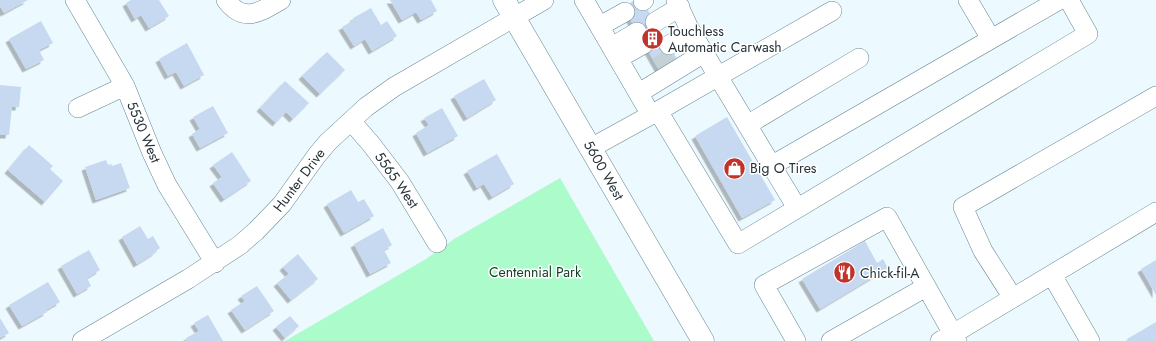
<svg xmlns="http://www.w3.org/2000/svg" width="1156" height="341" viewBox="0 0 1156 341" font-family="Jost,sans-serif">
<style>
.green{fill:#acfbcb}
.building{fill:#c7d9f1;filter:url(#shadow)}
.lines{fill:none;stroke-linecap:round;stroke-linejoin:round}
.minor-tunnel{stroke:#c4d1d7;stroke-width:19;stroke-dasharray:19 10;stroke-linecap:butt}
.minor-casing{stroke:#678691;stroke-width:20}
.major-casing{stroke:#678691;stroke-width:23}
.minor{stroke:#fff;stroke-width:19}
.major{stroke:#fff;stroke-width:22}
.labels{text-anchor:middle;stroke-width:3;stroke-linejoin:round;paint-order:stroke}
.poi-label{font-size:14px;fill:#253237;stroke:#fff;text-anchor:start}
.street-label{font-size:14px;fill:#253237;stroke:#fff}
.park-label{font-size:14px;fill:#154029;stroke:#fff}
</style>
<defs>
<filter id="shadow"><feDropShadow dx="-3.5" dy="3.5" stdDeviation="0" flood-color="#0004"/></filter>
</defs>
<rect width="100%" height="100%" fill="#ecf9ff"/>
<path class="green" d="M560 178 654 341H285L426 259 454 239Z"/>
<path class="building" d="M0 0H28L4 13 0 6Z
M131 0H159L169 16 149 28 141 15 135 19 126 3Z
M390 0H431L437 11 421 20 416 12 402 20Z
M635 0H642L679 62 661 73 623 7Z
M371 8 381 25 387 21 397 36 372 51 365 39 354 46 342 27 354 20 353 18Z
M41 21 53 43 39 50 44 60 26 69 9 39Z
M187 43 204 75 184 86 176 72 168 76 159 59Z
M327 52 345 70 320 94 302 76Z
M484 79 496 100 467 118 454 96Z
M285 81 309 103 293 119 286 112 276 123 260 108Z
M0 85 21 87 19 107H12L9 135H0Z
M213 106 228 133 200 148 192 134 200 129 193 117Z
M442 108 458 136 427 153 416 133 429 125 424 118Z
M727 117 775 200 742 218 695 136Z
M29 145 53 166 50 169 63 181 45 202 8 170Z
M232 152 251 181 224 199 213 183 222 177 213 165Z
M497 154 514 184 492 197 484 184 477 188 467 171Z
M106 160 108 165 111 164 112 166 121 163 130 188 96 200 85 167Z
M351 190 358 202 364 199 374 216 344 233 327 204Z
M140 226 148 239 153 236 160 248 156 251V252L137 264 122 237Z
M383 228 392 245 384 250 391 263 370 274 354 244Z
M865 241 877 263 883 259 888 268 820 309 802 279Z
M89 250 100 270 87 278 91 286 77 294 61 266Z
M298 254 318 279 291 300 277 283 289 274 283 267Z
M1156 260V295L1141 269Z
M48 282 60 302 46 310 47 312 22 326 9 305Z
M257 286 274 311 245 330 231 310 245 301 241 296Z
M208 315 223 341H187L186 338 199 331 194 323Z
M290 316 299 326 285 338 276 327Z
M0 318 9 333 0 338Z
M1156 322V341H1128L1127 339Z"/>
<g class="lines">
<path class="minor-tunnel" d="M644 44 662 33
M657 67 675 56"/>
<defs>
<path id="minor" d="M75 0 125 86 152 153 167 185 215 263
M226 0C244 24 260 12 281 0
M584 0 651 115
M676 0 688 26 704 53 797 208
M968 0 991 39
M643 1 644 0
M655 22 680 7
M600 26 625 12
M669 45 691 32
M612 47 637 32
M619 58 644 44
M639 93 704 53
M78 108 125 86
M658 111 832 11
M351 121 371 144 400 182 437 243
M747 125 859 58
M591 148 658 111 738 244 1088 34 1069 0
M771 166 1059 0
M1052 275 1090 341
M1013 298 983 251 963 207 1156 96
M82 341 188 279 240 245 256 231 282 204 317 155 328 142 366 107 394 87 544 0
M796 341 764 285 887 217 953 334 940 341
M831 341 926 287
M957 341 953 334 1156 212"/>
<path id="major" d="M504 0 703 341"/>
</defs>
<use href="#minor" class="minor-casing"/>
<use href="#major" class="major-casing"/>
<use href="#minor" class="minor"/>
<use href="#major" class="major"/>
</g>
<defs>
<symbol id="building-disc" viewBox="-11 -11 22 22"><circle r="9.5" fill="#c1332a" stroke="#fff"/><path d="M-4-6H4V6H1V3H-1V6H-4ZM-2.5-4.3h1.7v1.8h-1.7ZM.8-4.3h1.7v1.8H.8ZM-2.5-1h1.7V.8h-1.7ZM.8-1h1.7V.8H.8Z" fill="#fff"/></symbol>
<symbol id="shop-disc" viewBox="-11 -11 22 22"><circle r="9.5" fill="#c1332a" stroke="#fff"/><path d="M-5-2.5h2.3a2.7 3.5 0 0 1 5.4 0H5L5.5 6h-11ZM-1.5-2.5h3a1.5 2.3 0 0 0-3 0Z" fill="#fff"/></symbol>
<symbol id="restaurant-disc" viewBox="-11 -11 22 22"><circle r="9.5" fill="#c1332a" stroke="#fff"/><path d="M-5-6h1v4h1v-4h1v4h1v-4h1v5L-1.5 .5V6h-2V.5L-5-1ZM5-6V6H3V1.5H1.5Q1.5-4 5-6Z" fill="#fff"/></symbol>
</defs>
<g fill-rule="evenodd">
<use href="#building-disc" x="640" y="26" width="25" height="25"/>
<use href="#shop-disc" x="722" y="156" width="25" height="25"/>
<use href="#restaurant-disc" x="832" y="260" width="25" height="25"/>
</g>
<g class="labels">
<g class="poi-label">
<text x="668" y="36">Touchless<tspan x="668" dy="16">Automatic Carwash</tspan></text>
<text x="750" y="173">Big O Tires</text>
<text x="860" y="278">Chick-fil-A</text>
</g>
<g class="street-label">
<text transform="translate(144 132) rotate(67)" y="5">5530 West</text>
<text transform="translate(604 170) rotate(60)" y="5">5600 West</text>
<text transform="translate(299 180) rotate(-53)" y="5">Hunter Drive</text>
<text transform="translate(397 180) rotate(55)" y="5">5565 West</text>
</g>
<g class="park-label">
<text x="535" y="277">Centennial Park</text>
</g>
</g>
</svg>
